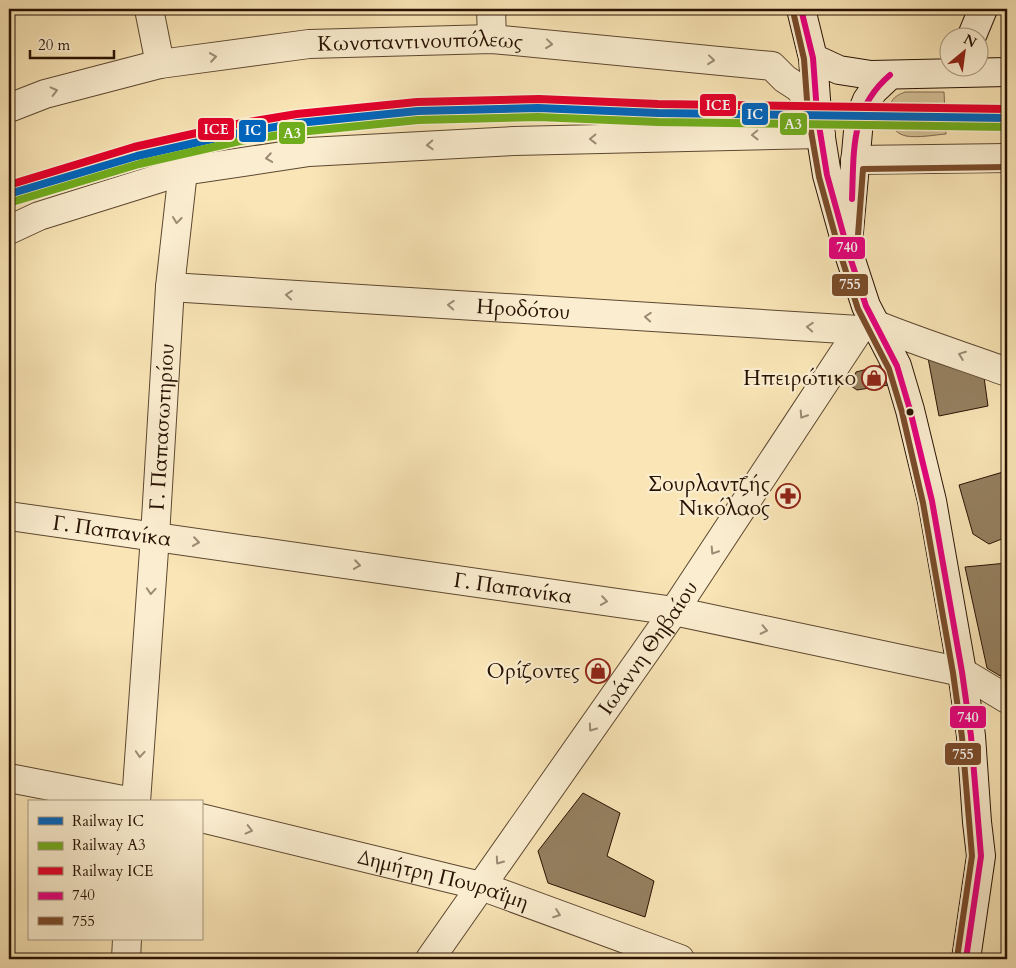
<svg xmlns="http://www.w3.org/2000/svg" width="1016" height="968" viewBox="0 0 1016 968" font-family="Cardo,serif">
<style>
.green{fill:#d5c198;stroke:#7e6a4e}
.building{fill:#958060;stroke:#281203}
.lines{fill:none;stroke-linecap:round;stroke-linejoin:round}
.street-casing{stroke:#5c4730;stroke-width:30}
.secondary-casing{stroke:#281203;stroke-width:30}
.street{stroke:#fbeed0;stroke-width:28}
.secondary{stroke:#fbeed0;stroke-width:28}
.bus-1-casing{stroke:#fbeed0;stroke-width:10}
.bus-2-casing{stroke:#fbeed0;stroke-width:10}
.bus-1{stroke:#e5007d;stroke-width:6}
.bus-2{stroke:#7a4b2a;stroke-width:6}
.rail-1-casing{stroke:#fbeed0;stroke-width:11}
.rail-2-casing{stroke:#fbeed0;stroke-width:11}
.rail-3-casing{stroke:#fbeed0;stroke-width:11}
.rail-1{stroke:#0065bd;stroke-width:8}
.rail-2{stroke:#70ad1d;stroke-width:8}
.rail-3{stroke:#e4002b;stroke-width:8}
.oneway{stroke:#9c8b74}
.bus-dot{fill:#281203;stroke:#fbeed0;stroke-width:2}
.labels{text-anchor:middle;stroke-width:4.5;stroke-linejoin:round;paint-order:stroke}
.street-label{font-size:21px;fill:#281203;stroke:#fbeed0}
.poi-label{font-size:21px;fill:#281203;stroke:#fbeed0;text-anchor:end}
.line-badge{stroke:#fbeed0;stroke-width:2}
.badge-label{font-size:14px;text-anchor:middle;font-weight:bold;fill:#fff}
</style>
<rect width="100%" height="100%" fill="#f9e5b6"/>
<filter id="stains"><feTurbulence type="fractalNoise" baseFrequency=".004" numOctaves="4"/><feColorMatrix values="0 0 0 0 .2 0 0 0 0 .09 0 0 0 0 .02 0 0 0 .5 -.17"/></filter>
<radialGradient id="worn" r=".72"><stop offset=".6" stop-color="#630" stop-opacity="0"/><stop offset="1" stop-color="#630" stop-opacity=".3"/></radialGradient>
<path class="green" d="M905 92H944L946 134C934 135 918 138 906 136 891 133 883 114 892 101 895 96 900 94 905 92Z"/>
<path class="building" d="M928 358 983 370 988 406 939 416Z
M890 363 895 384 857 390 851 386 856 372Z
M1003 472 1007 487V537L989 544 973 534 959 485Z
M1007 563V680L987 668 965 567Z
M583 793 620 813 607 856 654 881 645 917 548 883 538 851Z"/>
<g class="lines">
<defs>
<g id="street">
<path d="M149 9 160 64"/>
<path d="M491 9 492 39"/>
<path id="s1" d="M9 108 45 94 160 64 309 44 492 39 772 66 785 79 799 88 817 113"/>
<path d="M855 160 1007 158"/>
<path d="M9 230 39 216 183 171 309 152 514 141 821 134"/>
<path id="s2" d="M170 287 859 330 874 324C918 342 963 356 1007 372"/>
<path id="s3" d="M9 516 674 611 962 672 1007 699"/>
<path d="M9 778 133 802"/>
<path id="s4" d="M136 802 155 536 170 287 183 171"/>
<path id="s5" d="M201 818 481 886 680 959"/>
<path d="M126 959 127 939"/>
<path id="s6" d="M430 959 674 611 859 330"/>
</g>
<path id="secondary" d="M801 9 813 58 817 113 827 175 848 251 866 306 897 366 910 410 932 501 962 672 971 736 977 822 981 856 966 959
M971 38 983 9
M813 58 839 70 871 75 1007 72
M849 232 859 120 867 100 874 90 890 75"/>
</defs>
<use href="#street" class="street-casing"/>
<use href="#secondary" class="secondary-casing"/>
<use href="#street" class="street"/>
<use href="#secondary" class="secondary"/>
<defs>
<path id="bus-1" d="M801 9 813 58 817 113 827 175 848 251 866 306 897 366 910 410 932 501 962 672 971 736 981 856 966 959
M852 199C854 151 850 109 890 75"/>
<path id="bus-2" d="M793 11 804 59 808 114 819 177 840 253 858 309 889 369 902 412 923 503 953 673 962 737 972 856 957 958
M858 235 863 169 1007 167"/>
</defs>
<use href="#bus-1" class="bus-1-casing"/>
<use href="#bus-2" class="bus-2-casing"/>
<use href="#bus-1" class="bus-1"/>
<use href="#bus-2" class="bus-2"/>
<defs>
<path id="rail-1" d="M9 194 137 156 239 133 298 123 418 111 538 108 658 113 1007 118"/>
<path id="rail-2" d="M12 202 139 164 240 141 299 132 418 120 538 117 658 122 1007 127"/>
<path id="rail-3" d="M9 185 134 147 237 124 297 114 417 102 539 99 658 104 1007 109"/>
</defs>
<use href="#rail-1" class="rail-1-casing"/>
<use href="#rail-2" class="rail-2-casing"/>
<use href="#rail-3" class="rail-3-casing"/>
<use href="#rail-1" class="rail-1"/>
<use href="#rail-2" class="rail-2"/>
<use href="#rail-3" class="rail-3"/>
</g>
<defs><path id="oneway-chevron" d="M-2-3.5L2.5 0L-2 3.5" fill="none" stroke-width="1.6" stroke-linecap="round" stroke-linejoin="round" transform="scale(1.25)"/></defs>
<g class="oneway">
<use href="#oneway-chevron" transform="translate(549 44) rotate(6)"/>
<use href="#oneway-chevron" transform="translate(213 57) rotate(-8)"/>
<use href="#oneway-chevron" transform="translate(711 60) rotate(6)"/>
<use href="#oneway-chevron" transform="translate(54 91) rotate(-14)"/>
<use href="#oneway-chevron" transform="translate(755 135) rotate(179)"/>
<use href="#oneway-chevron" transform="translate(593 139) rotate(179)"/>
<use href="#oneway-chevron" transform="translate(430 145) rotate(177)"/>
<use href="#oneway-chevron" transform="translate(269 158) rotate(171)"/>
<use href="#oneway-chevron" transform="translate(177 220) rotate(96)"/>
<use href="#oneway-chevron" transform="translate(289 295) rotate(-176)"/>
<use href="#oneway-chevron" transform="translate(451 305) rotate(-176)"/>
<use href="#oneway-chevron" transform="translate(648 317) rotate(-176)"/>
<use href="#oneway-chevron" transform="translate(810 327) rotate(-176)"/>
<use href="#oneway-chevron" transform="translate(962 355) rotate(-159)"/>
<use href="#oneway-chevron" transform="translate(803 415) rotate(123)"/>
<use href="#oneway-chevron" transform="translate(196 542) rotate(8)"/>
<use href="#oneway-chevron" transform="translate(714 551) rotate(123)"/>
<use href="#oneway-chevron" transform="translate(357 565) rotate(8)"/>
<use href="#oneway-chevron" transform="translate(151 591) rotate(94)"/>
<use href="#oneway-chevron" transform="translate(604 601) rotate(8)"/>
<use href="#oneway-chevron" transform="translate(764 630) rotate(12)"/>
<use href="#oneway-chevron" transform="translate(592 728) rotate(125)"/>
<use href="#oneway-chevron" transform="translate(140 754) rotate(94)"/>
<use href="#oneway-chevron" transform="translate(249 830) rotate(14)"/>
<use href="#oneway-chevron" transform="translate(499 861) rotate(125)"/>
<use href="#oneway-chevron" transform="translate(557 914) rotate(20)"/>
</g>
<defs>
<symbol id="shop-ring" viewBox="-11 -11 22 22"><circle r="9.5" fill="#fbeed0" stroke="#8f2418" stroke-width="1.5"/><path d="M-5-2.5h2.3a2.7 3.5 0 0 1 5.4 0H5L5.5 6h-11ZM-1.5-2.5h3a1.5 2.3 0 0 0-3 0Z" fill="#8f2418"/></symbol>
<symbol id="pharmacy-ring" viewBox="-11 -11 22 22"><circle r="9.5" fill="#fbeed0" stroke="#8f2418" stroke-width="1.5"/><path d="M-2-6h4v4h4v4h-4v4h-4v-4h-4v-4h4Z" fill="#8f2418"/></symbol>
</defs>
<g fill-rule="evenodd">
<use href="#shop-ring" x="860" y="364" width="28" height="28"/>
<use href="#pharmacy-ring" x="774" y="482" width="28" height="28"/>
<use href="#shop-ring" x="584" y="657" width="28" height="28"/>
</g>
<circle class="bus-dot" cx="910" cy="412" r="4.5"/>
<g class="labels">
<g class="street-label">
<text dy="7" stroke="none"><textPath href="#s1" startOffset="419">Κωνσταντινουπόλεως</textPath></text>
<text dy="7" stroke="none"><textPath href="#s2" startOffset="354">Ηροδότου</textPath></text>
<text dy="7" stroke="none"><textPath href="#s4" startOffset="376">Γ. Παπασωτηρίου</textPath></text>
<text dy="7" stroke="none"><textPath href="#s3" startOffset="104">Γ. Παπανίκα</textPath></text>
<text dy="7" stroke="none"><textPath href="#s3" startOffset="509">Γ. Παπανίκα</textPath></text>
<text dy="7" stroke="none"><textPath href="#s6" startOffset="380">Ιωάννη Θηβαίου</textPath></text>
<text dy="7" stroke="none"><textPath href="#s5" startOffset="250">Δημήτρη Πουραΐμη</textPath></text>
</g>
<g class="poi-label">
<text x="856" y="385">Ηπειρώτικο</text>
<text x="770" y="491">Σουρλαντζής<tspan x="770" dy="24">Νικόλαος</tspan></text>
<text x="580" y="678">Ορίζοντες</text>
</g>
</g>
<g class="line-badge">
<rect x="699" y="93" width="38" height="24" rx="5" fill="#e4002b"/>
<rect x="741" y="102" width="28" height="24" rx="5" fill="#0065bd"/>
<rect x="779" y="112" width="29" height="24" rx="5" fill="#70ad1d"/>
<rect x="197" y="117" width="38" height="24" rx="5" fill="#e4002b"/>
<rect x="238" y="119" width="29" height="24" rx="5" fill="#0065bd"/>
<rect x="278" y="121" width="28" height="24" rx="5" fill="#70ad1d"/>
<rect x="828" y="236" width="38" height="24" rx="5" fill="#e5007d"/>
<rect x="831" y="273" width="38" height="24" rx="5" fill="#7a4b2a"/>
<rect x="949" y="705" width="38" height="24" rx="5" fill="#e5007d"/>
<rect x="944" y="742" width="38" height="24" rx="5" fill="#7a4b2a"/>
</g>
<g class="badge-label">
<text x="718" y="110">ICE</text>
<text x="755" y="119">IC</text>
<text x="793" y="129">A3</text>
<text x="216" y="134">ICE</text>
<text x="253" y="135">IC</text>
<text x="292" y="138">A3</text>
<text x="847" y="252">740</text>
<text x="850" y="289">755</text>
<text x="968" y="722">740</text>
<text x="963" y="759">755</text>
</g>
<rect width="1016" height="968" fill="none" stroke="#f9e5b6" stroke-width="30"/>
<rect x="10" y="10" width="996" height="948" fill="none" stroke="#281203" stroke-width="2.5"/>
<rect x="15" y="15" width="986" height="938" fill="none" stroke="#281203"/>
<rect x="28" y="800" width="175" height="140" fill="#fbeed0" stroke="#a7967e"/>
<rect x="38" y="817" width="25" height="8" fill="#0065bd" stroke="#a7967e"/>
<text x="72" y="826" font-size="15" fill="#281203">Railway IC</text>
<rect x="38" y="842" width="25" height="8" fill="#70ad1d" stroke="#a7967e"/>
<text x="72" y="850" font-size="15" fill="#281203">Railway A3</text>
<rect x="38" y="867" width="25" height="8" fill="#e4002b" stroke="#a7967e"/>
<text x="72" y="876" font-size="15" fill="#281203">Railway ICE</text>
<rect x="38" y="892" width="25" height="8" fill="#e5007d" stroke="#a7967e"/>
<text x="72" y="900" font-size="15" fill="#281203">740</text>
<rect x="38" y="917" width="25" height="8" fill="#7a4b2a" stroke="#a7967e"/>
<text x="72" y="926" font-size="15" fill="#281203">755</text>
<g transform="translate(964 52) rotate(29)"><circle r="24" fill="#fbeed0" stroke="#a7967e"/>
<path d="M0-4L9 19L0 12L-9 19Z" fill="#8f2418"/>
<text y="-8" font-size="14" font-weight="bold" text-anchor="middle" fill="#281203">N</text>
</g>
<path d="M30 50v8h84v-8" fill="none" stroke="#281203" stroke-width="2.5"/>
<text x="38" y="50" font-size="15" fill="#281203" stroke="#fbeed0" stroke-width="4" paint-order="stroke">20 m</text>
<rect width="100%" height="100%" filter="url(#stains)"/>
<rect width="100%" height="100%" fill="url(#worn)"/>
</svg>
